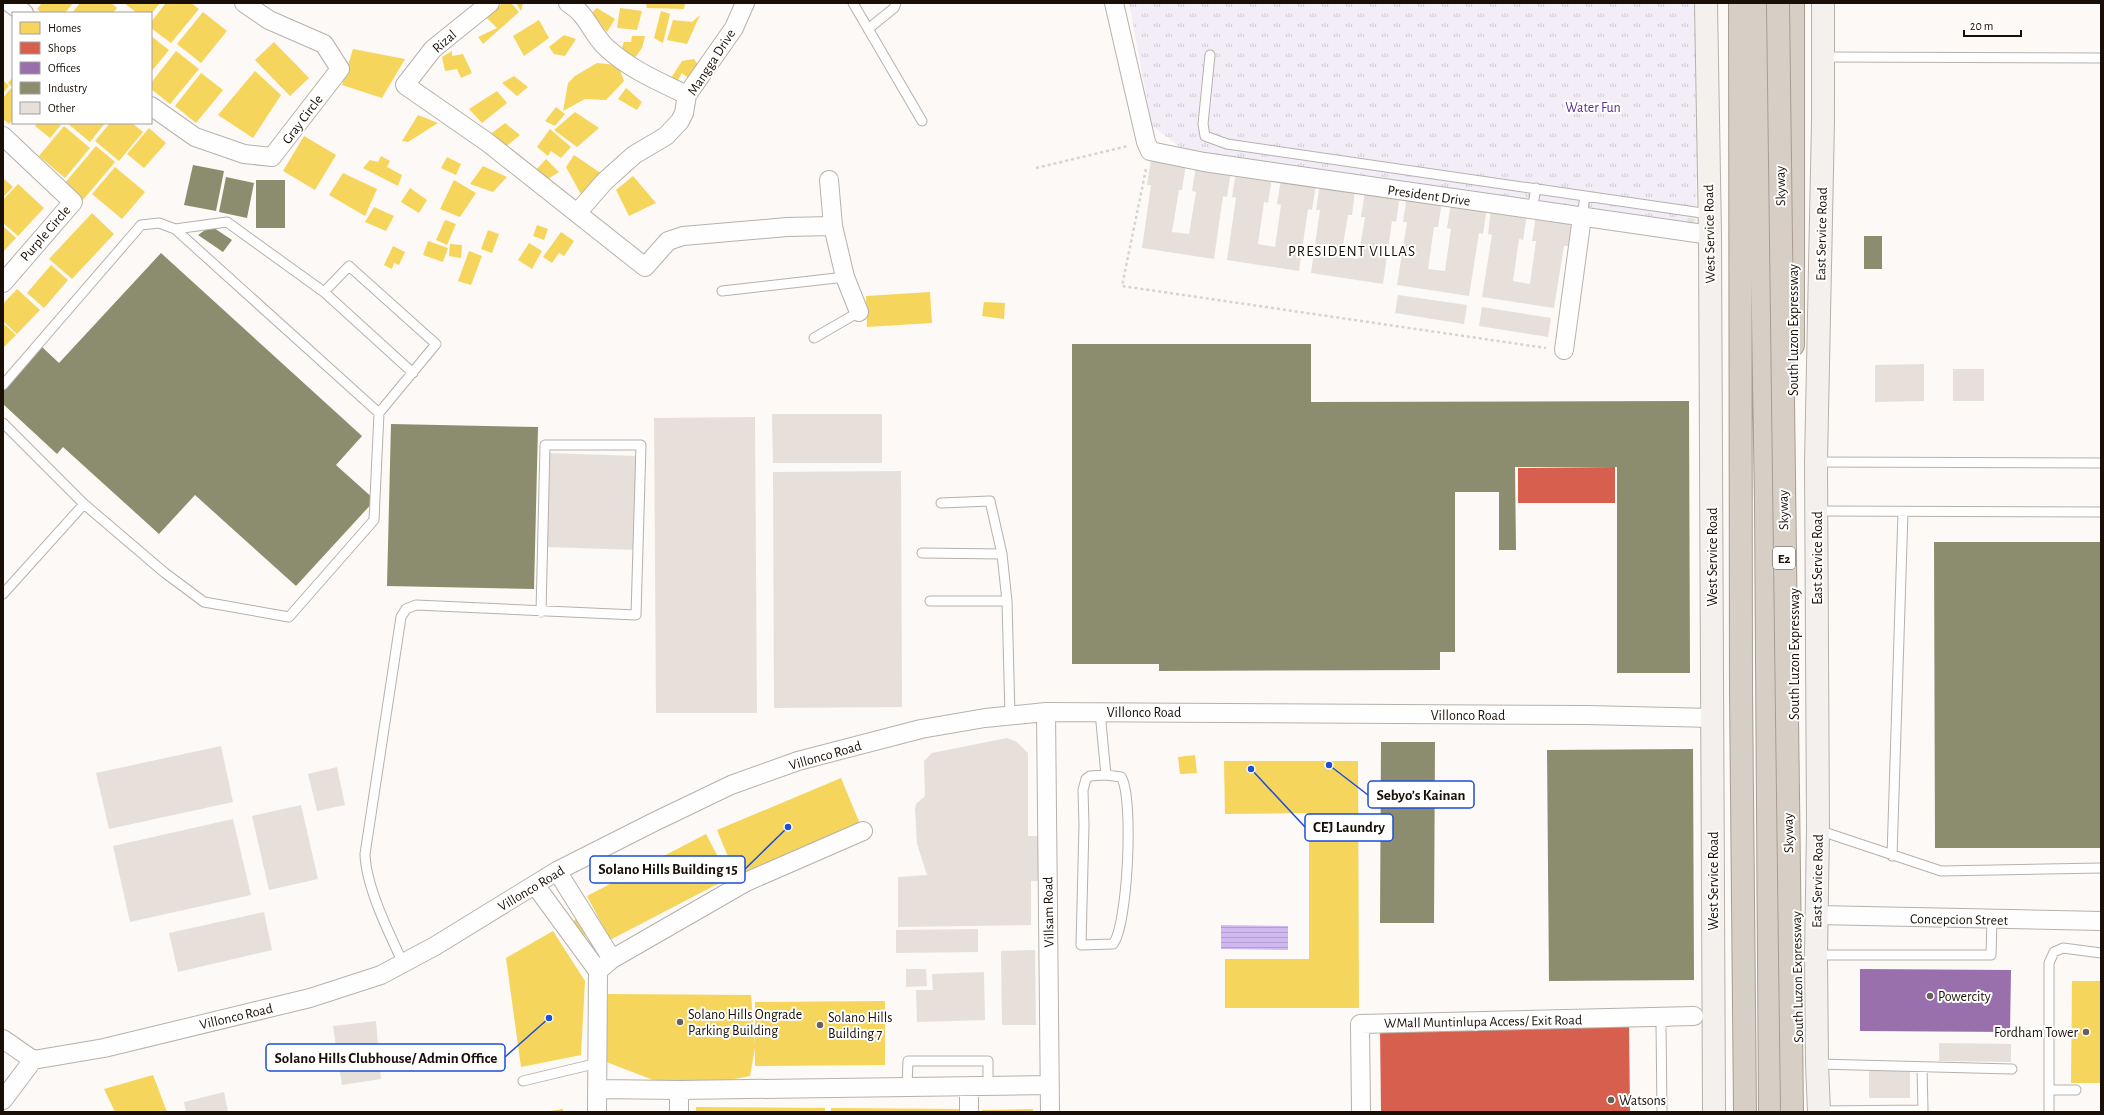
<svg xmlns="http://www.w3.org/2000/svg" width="2104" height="1115" viewBox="0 0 2104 1115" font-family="'Alegreya Sans',sans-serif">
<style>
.park{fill:url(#park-tufts)}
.water{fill:url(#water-rules)}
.homes{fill:#f6d55c}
.shops{fill:#d6604d}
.offices{fill:#9970ab}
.industry{fill:#8c8c6e}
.building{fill:#e7e0da}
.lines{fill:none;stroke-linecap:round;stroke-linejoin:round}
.service-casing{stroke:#b7b1ab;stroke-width:11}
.minor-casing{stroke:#b7b1ab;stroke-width:20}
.secondary-casing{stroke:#b7b1ab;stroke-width:24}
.motorway-casing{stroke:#a79d92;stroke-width:24}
.path{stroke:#d5d4d1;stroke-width:2.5;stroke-dasharray:3 3;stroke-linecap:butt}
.service{stroke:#fffefe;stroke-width:9}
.minor{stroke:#fffefe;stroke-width:18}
.secondary{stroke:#f3f0ee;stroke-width:22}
.motorway{stroke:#d7cfc6;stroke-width:22}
.motorway-bridge-casing{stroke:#a79d92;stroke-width:24;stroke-linecap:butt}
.motorway-bridge{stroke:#d7cfc6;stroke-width:22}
.poi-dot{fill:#68615a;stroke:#fff;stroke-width:1.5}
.labels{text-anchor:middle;stroke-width:4;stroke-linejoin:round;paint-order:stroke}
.shield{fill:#fff;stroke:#5e5751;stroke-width:1}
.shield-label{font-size:13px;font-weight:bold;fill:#190f06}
.street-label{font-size:14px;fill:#190f06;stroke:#fff}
.park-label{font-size:14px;fill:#5b308c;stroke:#fff}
.poi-label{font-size:14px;fill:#190f06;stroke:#fff;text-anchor:start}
.neighbourhood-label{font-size:15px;letter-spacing:1px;fill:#190f06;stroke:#fff}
.leader{fill:none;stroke:#1d4ed8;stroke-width:1.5}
.callout-dot{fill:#1d4ed8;stroke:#fff;stroke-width:1.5}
.callout{fill:#fff;stroke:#1d4ed8;stroke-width:1.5}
.callout-label{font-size:15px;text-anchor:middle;font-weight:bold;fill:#190f06}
</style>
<defs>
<pattern id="park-tufts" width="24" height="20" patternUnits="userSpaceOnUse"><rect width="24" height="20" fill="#f3edf8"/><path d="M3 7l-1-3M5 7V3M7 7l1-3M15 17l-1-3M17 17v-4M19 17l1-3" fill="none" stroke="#d0cad3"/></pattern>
<pattern id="water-rules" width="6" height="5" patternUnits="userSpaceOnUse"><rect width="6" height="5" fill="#d0b9f0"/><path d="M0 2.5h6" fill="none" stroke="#b29ecc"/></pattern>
</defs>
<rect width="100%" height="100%" fill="#fcf9f6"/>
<path class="park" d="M1129 3H1699L1696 226 1205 155 1180 147 1152 126Z"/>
<path class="water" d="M1221 925 1288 926V950L1221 949Z"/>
<path class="homes" d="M42 3H73L65 13H42L37 9Z
M80 3H111L117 8 113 13H72Z
M124 3H160L151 14V13H137Z
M166 3H191L199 9 171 43 151 28V22Z
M503 3H511L519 12 483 44 478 37 497 28 486 17Z
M516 3H523L521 11Z
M646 3H685L684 9 647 8Z
M597 8 615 19 607 32 589 15Z
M620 8 642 11 637 30 617 28Z
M661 11 670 14 663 43 654 38Z
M203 12 227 31 201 63 177 44Z
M700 15 687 44 667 40 673 20 692 22Z
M539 20 549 38 524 56 513 36Z
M564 35 576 39 565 56 554 54 549 47Z
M151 36 169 50 151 72Z
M632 36H645L642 48 631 63 619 55 624 42H631Z
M274 42 309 78 290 96 255 60Z
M353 49 405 59 382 98 342 85Z
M176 51 199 69 170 104 151 89V83Z
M452 51V56L463 54 472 73 461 78 457 69 445 71 442 57Z
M694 59 700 67 692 81 682 73 677 82 671 78 682 61Z
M597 63 618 65 624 81 606 100 585 99 563 111 568 83 575 76Z
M255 71 281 95 253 138 218 115Z
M201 73 223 90 196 123 175 106Z
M514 76 528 87 517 96 502 83Z
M13 77V88L8 83Z
M3 80 9 86 3 93Z
M11 88 13 90V120L9 124 3 119V98Z
M626 88 642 102 637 110 618 99Z
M497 91 507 103 482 123 469 109Z
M556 107 565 114 555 126 545 121Z
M575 112 599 128 577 147 554 130Z
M418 115 438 123 408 142 402 141Z
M37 123H58L61 125 50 138 35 126Z
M67 123H105L90 142Z
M110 123H132L143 132 119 161 95 141Z
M505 123 520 135 504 148 488 136Z
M64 126 90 148 65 178 39 156Z
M149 128 166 143 144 168 127 154Z
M550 129 571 147 561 158 551 151 548 156 537 147Z
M304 136 336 155 315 190 283 171Z
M96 146 115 162 83 200 64 184Z
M574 155 605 176 583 198 566 167Z
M381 156 390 161 387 167 402 175 398 186 363 168 370 160 378 162Z
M447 157 461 164 456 175 441 168Z
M546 159 559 172 543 182 534 172Z
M483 166 507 177 493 192 470 184Z
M115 167 145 192 122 219 92 194Z
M343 173 377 189 365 216 329 195Z
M633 176 656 203 629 216 616 190Z
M3 178 13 187 3 197Z
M454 180 476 193 460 217 440 209Z
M18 184 44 208 18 236 3 223V200Z
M410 188 427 200 419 213 401 202Z
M374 207 394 216 386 231 365 222Z
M92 213 114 234 72 279 49 259Z
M445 220 456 224 447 245 436 240Z
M537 225 548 229 544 240 533 236Z
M3 226 16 238 3 252Z
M488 230 499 234 492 253 481 249Z
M561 232 574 241 564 256 559 253 552 263 543 257Z
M428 241 448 248 443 262 423 255Z
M529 243 542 251 532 269 518 260Z
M450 244 462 245 461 258 449 256Z
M393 246 405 252 399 265 394 263 392 269 384 265Z
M469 251 482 256 471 285 458 281Z
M51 265 68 280 44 308 27 293Z
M17 289 40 310 17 334 3 321V304Z
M930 292 932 323 867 327 866 296Z
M984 302 1005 303 1004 319 982 316Z
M3 323 16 335 3 348Z
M1195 755 1197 773 1180 774 1178 757Z
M1224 761H1358L1359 1008H1225V959H1309V813L1225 814Z
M841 778 860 824 736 876 717 830Z
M706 834 729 878 610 940 587 896Z
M579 917 589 933 578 939 569 924Z
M553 931 585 981 581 1055 521 1067 506 958Z
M2072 981H2101V1083H2071Z
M608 994 751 995 755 1044V1002L885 1001V1065L755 1066V1048L750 1076 679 1090 604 1061Z
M153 1075 167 1112H115L104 1089Z
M696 1107 825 1108V1112H696Z
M831 1108 960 1109V1112H831Z
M563 1109V1112H550V1111Z
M1033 1109V1112H982V1110Z"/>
<path class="shops" d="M1615 467V503H1518V468Z
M1629 1023 1630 1112H1381L1380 1026Z"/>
<path class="offices" d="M1860 969 2011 970 2010 1032 1860 1031Z"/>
<path class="industry" d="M193 165 224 171 216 211 184 205Z
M226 177 254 183 247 218 219 212Z
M256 180H285V228H256Z
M211 226 232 240 223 252 198 235Z
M1864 236H1882V269H1864Z
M161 253 362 436 336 465 375 500 296 586 195 495 159 534 63 447 57 454 3 404V390L42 347 59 363Z
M1072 344H1311V402L1689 401 1690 673H1617V467H1515L1516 550H1499V492H1455V652H1440V670L1159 671V664H1072Z
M391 424 538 427 534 589 387 586Z
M1934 542H2101V848H1935Z
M1381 742H1435L1434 923H1380Z
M1693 749 1694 980 1549 981 1547 750Z"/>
<path class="building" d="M1151 159 1186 164 1182 190H1179L1172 232 1189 234 1196 192 1192 191 1196 166 1231 171 1227 197 1223 196 1214 259 1142 248 1151 185H1147Z
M1236 172 1272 177 1268 203 1264 202 1258 244 1275 247 1281 205 1277 204 1281 179 1316 184 1312 210 1308 209 1299 271 1227 260 1236 198 1232 197Z
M1320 184 1355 190 1352 215H1348L1341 257 1358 259 1365 217H1361L1365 191 1400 196 1396 222 1392 221 1383 284 1311 273 1320 210H1316Z
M1407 196 1442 202 1438 227H1434L1428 269 1445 271 1451 229 1447 228 1451 203 1487 208 1483 234 1479 233 1469 296 1397 285 1407 222H1403Z
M1491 209 1527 214 1523 240 1519 239 1513 281 1530 284 1536 241H1532L1536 215 1572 221 1568 246H1564L1554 308 1482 297 1492 235 1488 234Z
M1688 218 1694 219V224H1687Z
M1398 295 1467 305 1464 324 1395 313Z
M1482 307 1551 318 1548 337 1479 326Z
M1924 364V401L1875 402V365Z
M1953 369H1984V401H1953Z
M772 414H882V463H773Z
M755 417 757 713H656L654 418Z
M548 453 638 456 636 550 548 547Z
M901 471 902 707 774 708 773 472Z
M1007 738 1017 742 1028 753V836H1041V881H1031V925L898 927V877L927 875 917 844 915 809 916 804 925 796 924 761 932 753Z
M221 746 233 802 109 829 96 773Z
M337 767 345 805 317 811 308 774Z
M301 805 318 879 269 890 252 816Z
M233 819 251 895 130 922 113 846Z
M264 912 272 950 178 972 169 933Z
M978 929V952L896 953V930Z
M1035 950 1036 1025H1002L1001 951Z
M906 969H926L927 986 906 987Z
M984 972 985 1020 917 1022 916 990H933L932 974Z
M376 1021 381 1079 342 1085 333 1026Z
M1939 1043 2011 1044V1062L1939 1061Z
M1869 1071H1910V1098H1869Z
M224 1092 228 1112H186L184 1102Z"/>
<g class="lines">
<defs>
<path id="service" d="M853 3 922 121
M868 29 894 8 896 3
M1210 55 1203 124 1205 136 1227 144 1702 213 1709 216
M1823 57 2101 58
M1532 210 1536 188
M1582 217 1585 196
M175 229 227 222 324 292 413 373
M722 291 845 277
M814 338 859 312
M3 385 141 225 159 223 175 229 379 413
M3 423 84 504 165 573 204 602 289 617 374 520 379 413 436 344 349 266 324 292
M1816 462 2101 463
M941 503 990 501 1002 554 1007 601 1010 716
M1817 511 2101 512
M922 553 1002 554
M3 594 84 504
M930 601H1007
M1100 712 1106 775
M1106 775 1121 777C1134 795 1128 926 1113 944L1081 945 1084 825 1083 790 1086 779 1090 776Z
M1818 830 1941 871 2101 868
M1892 856 1903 512
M1816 955H1991L1992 920
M403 963C389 933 366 887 365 854L401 617 406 609 416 605 636 615 641 445H545L541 612
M1817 1064 2012 1069
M523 1081 598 1063
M907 1086 908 1061H988V1085
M2049 1090H2076
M1819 1111 1923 1110 1922 1067
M1662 1112 1661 1023 1669 1021
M2049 1112V963L2054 952 2063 948 2101 953"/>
<path id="minor" d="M10 3 24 13
M490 3 433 49 405 85 487 142 645 267 668 241 683 236 787 227 833 226
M568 3C588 14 592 36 608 49 631 70 660 82 687 95
M1114 3 1146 142 1150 151 1204 162 1710 235
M151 106 195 137 244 154 272 157 340 69 324 44 269 20 244 3
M3 136 73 202 3 283
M829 180 833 226 845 277 859 312
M577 213 605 181 634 155 666 136 680 121 684 113 687 95 734 28 745 3
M1564 350 1582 217
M1046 712 1050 1112
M557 871 612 959
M535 885 598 971 597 1112
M1817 915 2101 921
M598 971 612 959 746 882 863 831
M3 1039 33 1060 104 1048 310 998 381 975 435 946 557 871 654 822 731 785 798 761 921 729 985 718 1046 712 1587 715 1713 718
M969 1086V1112
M598 1089 679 1090 1050 1085
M679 1090V1112
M3 1100 33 1060
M1361 1112 1360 1024 1694 1016"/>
<path id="secondary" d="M1706 3 1710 235 1714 1112
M1819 1112 1817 1064 1816 955 1818 830 1816 462 1823 121V3"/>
<path id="motorway" d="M1740 3 1741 689 1745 1112
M1758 3 1766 503 1770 1112
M1793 3V345"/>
</defs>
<use href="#service" class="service-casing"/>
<use href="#minor" class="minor-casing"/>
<use href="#secondary" class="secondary-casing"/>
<use href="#motorway" class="motorway-casing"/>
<path class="path" d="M1036 168 1128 146
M1146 169 1122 286 1546 348"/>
<use href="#service" class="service"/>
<use href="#minor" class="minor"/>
<use href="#secondary" class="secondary"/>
<use href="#motorway" class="motorway"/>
<defs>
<path id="motorway-bridge" d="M1778 3 1792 1112"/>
</defs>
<use href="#motorway-bridge" class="motorway-bridge-casing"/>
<use href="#motorway-bridge" class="motorway-bridge"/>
</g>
<g class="poi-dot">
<circle cx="1930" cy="996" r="4"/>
<circle cx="680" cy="1022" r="4"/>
<circle cx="820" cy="1025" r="4"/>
<circle cx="2086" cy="1032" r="4"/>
<circle cx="1611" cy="1100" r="4"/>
</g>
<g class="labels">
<rect class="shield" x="1773" y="547" width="22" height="22" rx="3"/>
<g class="shield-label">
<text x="1784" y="563">E2</text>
</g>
<g class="street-label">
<text transform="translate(444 41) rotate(-41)" y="5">Rizal</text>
<text transform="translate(711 62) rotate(-57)" y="5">Mangga Drive</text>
<text transform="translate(302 119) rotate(-53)" y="5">Gray Circle</text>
<text transform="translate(1780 186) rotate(-91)" y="5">Skyway</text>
<text transform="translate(1429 195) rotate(8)" y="5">President Drive</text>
<text transform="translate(45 233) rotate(-49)" y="5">Purple Circle</text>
<text transform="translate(1709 234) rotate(-91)" y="5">West Service Road</text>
<text transform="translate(1821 234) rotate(-89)" y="5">East Service Road</text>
<text transform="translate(1793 330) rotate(-90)" y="5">South Luzon Expressway</text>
<text transform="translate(1783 510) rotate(-91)" y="5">Skyway</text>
<text transform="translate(1712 557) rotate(-90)" y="5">West Service Road</text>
<text transform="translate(1817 558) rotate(-90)" y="5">East Service Road</text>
<text transform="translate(1794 654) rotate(-90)" y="5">South Luzon Expressway</text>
<text x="1144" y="717">Villonco Road</text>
<text x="1468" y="720">Villonco Road</text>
<text transform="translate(825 755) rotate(-16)" y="5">Villonco Road</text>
<text transform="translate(1788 833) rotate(-91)" y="5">Skyway</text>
<text transform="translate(1713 881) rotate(-90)" y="5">West Service Road</text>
<text transform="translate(1817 881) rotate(-89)" y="5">East Service Road</text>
<text transform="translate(531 888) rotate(-31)" y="5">Villonco Road</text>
<text transform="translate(1048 912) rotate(-91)" y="5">Villsam Road</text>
<text transform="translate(1959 919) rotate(1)" y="5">Concepcion Street</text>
<text transform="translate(1797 977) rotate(-91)" y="5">South Luzon Expressway</text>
<text transform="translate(236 1016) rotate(-13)" y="5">Villonco Road</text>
<text transform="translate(1483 1021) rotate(-1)" y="5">WMall Muntinlupa Access/ Exit Road</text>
</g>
<g class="park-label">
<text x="1593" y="112">Water Fun</text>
</g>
<g class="poi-label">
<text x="1938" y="1001">Powercity</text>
<text x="688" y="1019">Solano Hills Ongrade<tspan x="688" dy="16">Parking Building</tspan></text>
<text x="828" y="1022">Solano Hills<tspan x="828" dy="16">Building 7</tspan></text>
<text x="2078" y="1037" text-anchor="end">Fordham Tower</text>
<text x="1619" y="1105">Watsons</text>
</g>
<g class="neighbourhood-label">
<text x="1352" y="256">PRESIDENT VILLAS</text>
</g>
</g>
<path class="leader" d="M1329 765L1368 795M1251 769L1305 827M788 827L745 869M549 1018L505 1057"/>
<g class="callout-dot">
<circle cx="1329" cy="765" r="4"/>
<circle cx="1251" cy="769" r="4"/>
<circle cx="788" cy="827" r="4"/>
<circle cx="549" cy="1018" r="4"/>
</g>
<g class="callout">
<rect x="1368" y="781" width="106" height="27" rx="4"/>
<rect x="1305" y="814" width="88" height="27" rx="4"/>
<rect x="590" y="856" width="155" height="27" rx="4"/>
<rect x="266" y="1044" width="239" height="27" rx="4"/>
</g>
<g class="callout-label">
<text x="1421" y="800">Sebyo’s Kainan</text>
<text x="1349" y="832">CEJ Laundry</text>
<text x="668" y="874">Solano Hills Building 15</text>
<text x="386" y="1063">Solano Hills Clubhouse/ Admin Office</text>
</g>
<rect width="2104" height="1115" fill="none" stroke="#190f06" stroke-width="8"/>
<rect x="12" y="12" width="140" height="112" fill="#ffffff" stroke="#a39f9b"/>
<rect x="20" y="22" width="20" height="12" fill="#f6d55c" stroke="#a39f9b"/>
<text x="48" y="32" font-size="12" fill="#190f06">Homes</text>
<rect x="20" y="42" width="20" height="12" fill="#d6604d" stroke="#a39f9b"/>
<text x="48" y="52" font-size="12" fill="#190f06">Shops</text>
<rect x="20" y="62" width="20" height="12" fill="#9970ab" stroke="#a39f9b"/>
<text x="48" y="72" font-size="12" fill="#190f06">Offices</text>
<rect x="20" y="82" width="20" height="12" fill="#8c8c6e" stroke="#a39f9b"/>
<text x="48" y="92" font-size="12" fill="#190f06">Industry</text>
<rect x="20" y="102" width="20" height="12" fill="#e7e0da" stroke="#a39f9b"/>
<text x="48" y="112" font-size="12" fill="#190f06">Other</text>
<path d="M1964 30v6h57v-6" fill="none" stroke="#190f06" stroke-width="2"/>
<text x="1970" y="30" font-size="12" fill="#190f06" stroke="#ffffff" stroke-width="3" paint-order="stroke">20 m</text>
</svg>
